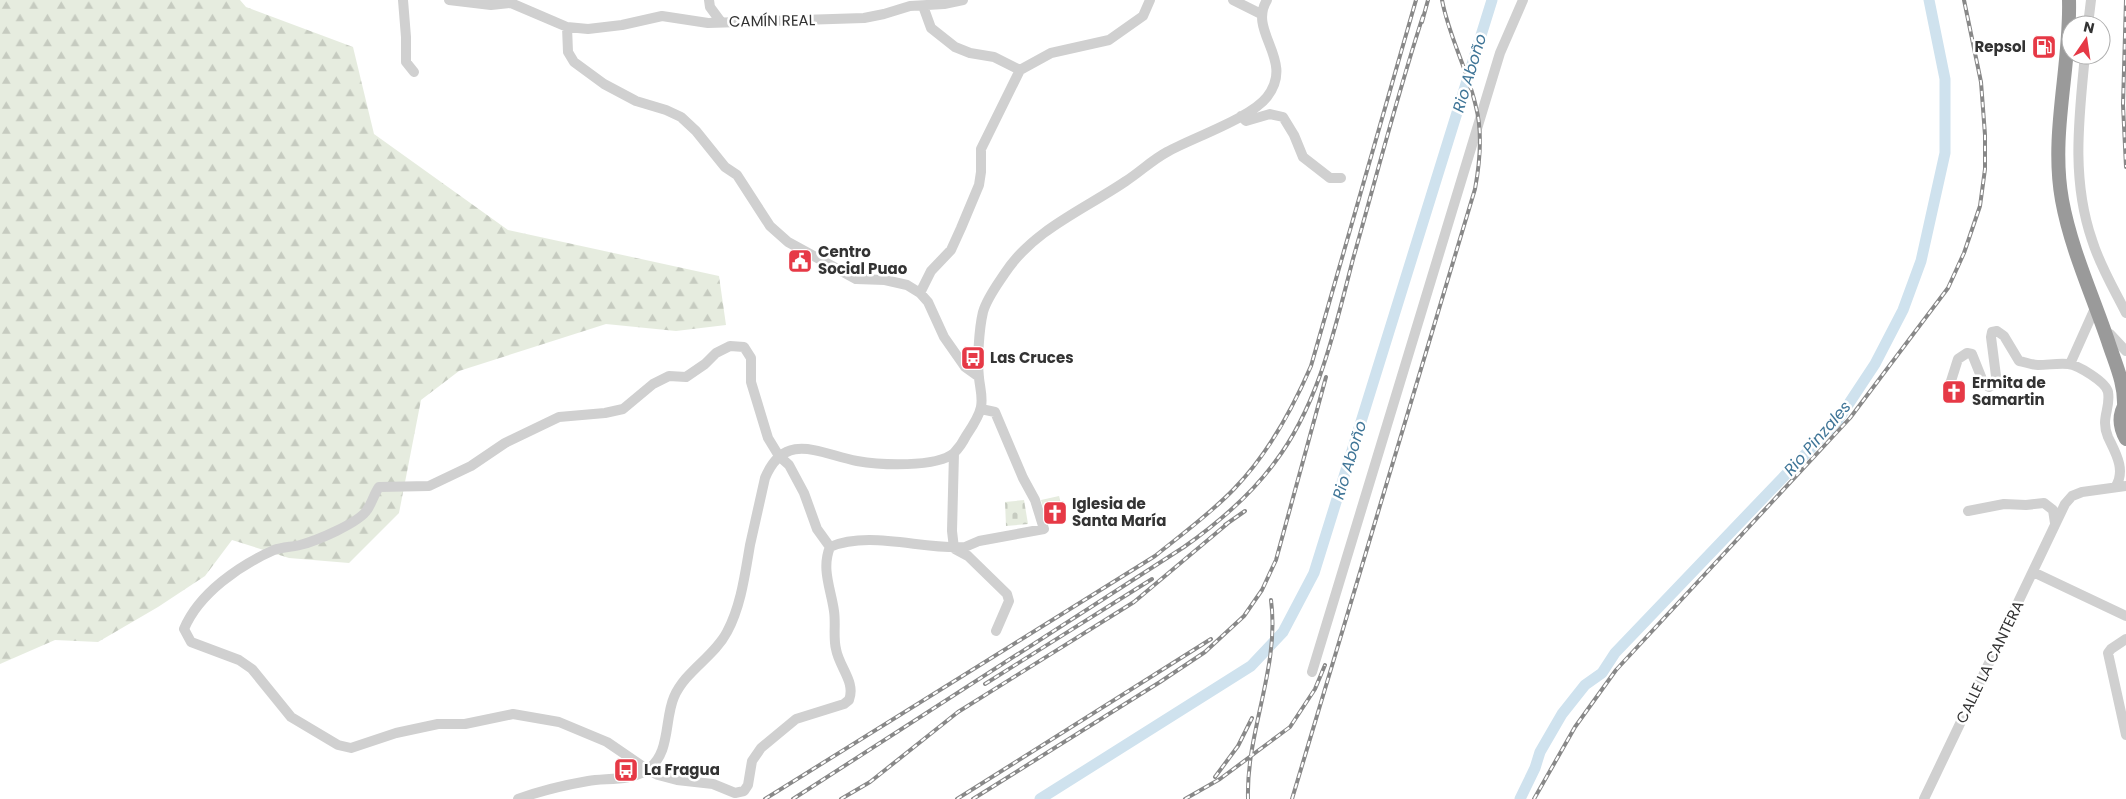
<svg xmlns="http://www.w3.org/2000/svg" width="2126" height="799" viewBox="0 0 2126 799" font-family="Poppins,sans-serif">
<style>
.green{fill:#e6ecdf}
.forest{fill:url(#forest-firs)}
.cemetery{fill:url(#cemetery-stones)}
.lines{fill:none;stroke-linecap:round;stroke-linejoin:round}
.river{stroke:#cfe2ee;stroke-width:11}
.minor{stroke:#d0d0d0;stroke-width:10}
.highway{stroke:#9a9a9a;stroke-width:14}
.rail-casing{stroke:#888;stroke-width:4}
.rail{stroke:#fff;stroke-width:2;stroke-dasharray:5.5;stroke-linecap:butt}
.labels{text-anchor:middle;stroke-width:5;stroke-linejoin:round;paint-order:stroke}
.street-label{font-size:15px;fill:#333;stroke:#fff}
.poi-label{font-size:15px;font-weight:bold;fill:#333;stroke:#fff;text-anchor:start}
.water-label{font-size:16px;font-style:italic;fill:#3f7597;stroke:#fff}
</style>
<defs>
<pattern id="forest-firs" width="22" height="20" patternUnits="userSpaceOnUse" patternTransform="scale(1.25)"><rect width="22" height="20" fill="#e6ecdf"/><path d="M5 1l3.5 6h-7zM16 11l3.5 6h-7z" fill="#c6cbc0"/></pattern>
<pattern id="cemetery-stones" width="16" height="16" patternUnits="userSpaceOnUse" patternTransform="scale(1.25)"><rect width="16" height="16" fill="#e6ecdf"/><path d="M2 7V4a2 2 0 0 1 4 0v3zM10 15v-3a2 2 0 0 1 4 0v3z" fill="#c6cbc0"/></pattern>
</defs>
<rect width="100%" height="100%" fill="#fff"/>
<path class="green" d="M1059 496 1061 503 1044 510 1041 500Z"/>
<path class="forest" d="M0 0H240L246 7 353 47 374 134 508 230 719 276 726 325 676 331 606 324 459 371 421 400 399 513 349 563 289 558 232 540 205 576 158 607 98 642 55 640 0 664Z"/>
<path class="cemetery" d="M1024 500 1028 524 1006 526 1005 502Z"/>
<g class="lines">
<path class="river" d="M1040 799 1251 666 1283 632 1314 573 1492 0
M1520 799 1535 768 1540 752 1562 714 1585 685 1602 673 1615 653 1838 420 1875 364 1903 310 1921 261 1945 153V79L1929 0"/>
<path class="minor" d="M403 0 406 37V62L414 72
M449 0 491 5 510 3
M504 0 567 27 588 29 622 25 662 16 708 23 864 18 884 14 910 6 944 4 963 0
M709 0 710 7 721 22
M1233 0 1261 14
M923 6 931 28 955 47 970 53 994 57 1020 70
M2088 25 2091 0
M567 27 568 52 574 62 604 84 636 101 666 110 681 117 696 131 725 167 737 175 770 226 788 242 856 279 885 280 907 285 920 293 928 302 944 337 965 367 979 377
M2085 55C2079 118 2071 179 2092 240 2100 266 2114 289 2126 313
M1020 70 1051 53 1109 40 1143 16 1150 0
M1241 116 1246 121 1270 114 1283 117 1294 135 1303 157 1330 178H1341
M920 293 931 271 951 250 961 228 979 185 981 172V149L1020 70
M2110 334 2126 351
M2070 364 2096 306
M1951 381 1958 359 1967 353 1972 354 1984 384 1989 387 1995 384 1996 376 1991 337 1992 332 1997 331 2004 336 2019 361C2025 362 2032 365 2038 365 2048 365 2058 363 2068 364 2078 365 2106 382 2108 392 2111 409 2100 418 2108 437 2115 452 2126 469 2116 486
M954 453 952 531 954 548
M1968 511 2004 504 2026 505 2044 503 2053 510 2055 523
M830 547 817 529 804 493 789 465 779 456 768 438 751 382V358L744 347 730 346 716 353 705 364 686 377 669 376 653 384 623 409 605 413 559 417 505 443 471 466 429 486 379 487C374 494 372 503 367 510 359 523 316 541 300 545 292 547 282 547 274 550 240 565 199 593 184 629L191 642 239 660 252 669 291 717 338 745 351 748 396 733 438 724H465L513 714 559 722 607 742 648 770 658 775 677 780 713 784 735 793 744 791 748 785 752 761 761 748 796 719 844 704 849 700C856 682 839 667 836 649 833 637 836 624 834 611 831 589 821 569 830 547 869 530 923 550 965 547L979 541 1044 529 1035 500 1023 478 995 412 981 409
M955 549 968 556 1007 594 1009 601 996 631
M2033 572 2126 616
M2126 639 2111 649 2108 653 2126 735
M1312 672 1500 53 1523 0
M518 799C540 791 565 785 588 781 606 778 631 781 647 770 671 754 664 720 674 697 685 671 714 657 727 632 741 606 745 574 750 545 755 522 760 500 765 478 785 430 820 454 857 461 880 465 936 468 954 453 959 448 963 442 966 436 972 427 979 417 981 407 983 397 980 388 979 378 977 361 979 329 983 312 987 298 997 285 1005 273 1033 230 1085 209 1126 181 1140 172 1152 160 1167 152 1192 138 1251 118 1267 97 1296 60 1247 32 1267 0
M1924 799 2065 504 2072 496 2082 492 2126 486"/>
<path class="highway" d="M2069 0C2071 66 2050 134 2062 200 2071 249 2092 294 2108 341 2115 363 2125 383 2124 406
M2126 403C2118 415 2120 428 2126 439"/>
<defs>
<path id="rail" d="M2126 0 2123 105 2126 167
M1422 22 1428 0
M1225 525 1245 511
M985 684 1152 579
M1215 777 1238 746 1252 718
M765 799 1155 556C1182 534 1210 514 1234 489 1268 454 1292 410 1311 366L1416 0
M793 799 1184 547C1218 523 1250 496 1275 462 1319 404 1335 328 1353 259 1376 178 1397 96 1423 16
M841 799 870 782 958 712 1134 602 1227 524
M957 799 1211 639
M973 799 1160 682 1205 652 1244 616 1262 590 1276 560 1326 377
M1185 799 1220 779 1290 727 1315 689 1325 665
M1248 799C1246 731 1280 668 1271 600
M1292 799 1475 189C1480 162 1483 134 1476 107 1468 71 1449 37 1442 0
M1534 799 1575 727 1616 670 1850 418 1948 288 1964 253 1980 206 1985 169V135L1981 82 1964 0"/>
</defs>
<use href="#rail" class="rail-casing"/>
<use href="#rail" class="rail"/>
</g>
<defs>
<symbol id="fuel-square" viewBox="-11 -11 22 22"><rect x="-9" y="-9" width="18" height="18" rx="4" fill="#e63946" stroke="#fff"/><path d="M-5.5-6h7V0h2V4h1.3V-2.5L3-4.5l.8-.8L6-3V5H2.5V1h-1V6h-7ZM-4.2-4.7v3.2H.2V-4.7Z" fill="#fff"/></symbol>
<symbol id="civic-square" viewBox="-11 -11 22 22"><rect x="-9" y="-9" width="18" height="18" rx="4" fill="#e63946" stroke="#fff"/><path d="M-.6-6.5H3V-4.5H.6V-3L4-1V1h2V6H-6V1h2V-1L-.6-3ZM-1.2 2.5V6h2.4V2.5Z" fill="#fff"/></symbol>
<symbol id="bus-square" viewBox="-11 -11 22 22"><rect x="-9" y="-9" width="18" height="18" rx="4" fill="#e63946" stroke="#fff"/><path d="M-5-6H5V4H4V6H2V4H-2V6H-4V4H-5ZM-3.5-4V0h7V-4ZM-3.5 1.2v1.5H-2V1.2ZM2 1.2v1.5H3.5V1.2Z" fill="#fff"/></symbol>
<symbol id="church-square" viewBox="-11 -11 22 22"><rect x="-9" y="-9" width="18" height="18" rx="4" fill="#e63946" stroke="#fff"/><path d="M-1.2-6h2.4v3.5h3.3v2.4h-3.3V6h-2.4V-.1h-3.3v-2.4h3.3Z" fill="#fff"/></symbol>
</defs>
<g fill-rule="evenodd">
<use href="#fuel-square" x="2030" y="33" width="28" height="28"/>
<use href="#civic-square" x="786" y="247" width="28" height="28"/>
<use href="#bus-square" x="959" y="344" width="28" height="28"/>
<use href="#church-square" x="1940" y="378" width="28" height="28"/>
<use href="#church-square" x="1041" y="499" width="28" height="28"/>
<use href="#bus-square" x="612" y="756" width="28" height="28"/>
</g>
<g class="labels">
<g class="street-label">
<text transform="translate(772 21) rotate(-1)" y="5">CAMÍN REAL</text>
<text transform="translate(1990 662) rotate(-64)" y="5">CALLE LA CANTERA</text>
</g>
<g class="poi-label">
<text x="2026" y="52" text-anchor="end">Repsol</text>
<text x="818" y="257">Centro<tspan x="818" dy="17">Social Puao</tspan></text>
<text x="990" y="363">Las Cruces</text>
<text x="1972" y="388">Ermita de<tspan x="1972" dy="17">Samartin</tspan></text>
<text x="1072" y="509">Iglesia de<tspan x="1072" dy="17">Santa María</tspan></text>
<text x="644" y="775">La Fragua</text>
</g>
<g class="water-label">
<text transform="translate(1469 73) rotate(-73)" y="6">Rio Aboño</text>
<text transform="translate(1817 438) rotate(-49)" y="6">Rio Pinzales</text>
<text transform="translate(1349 460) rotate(-73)" y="6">Rio Aboño</text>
</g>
</g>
<g transform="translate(2086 40) rotate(13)"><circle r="24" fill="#ffffff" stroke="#adadad"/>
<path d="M0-4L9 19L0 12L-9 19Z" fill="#e63946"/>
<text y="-8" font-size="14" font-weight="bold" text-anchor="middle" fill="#333333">N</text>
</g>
</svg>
